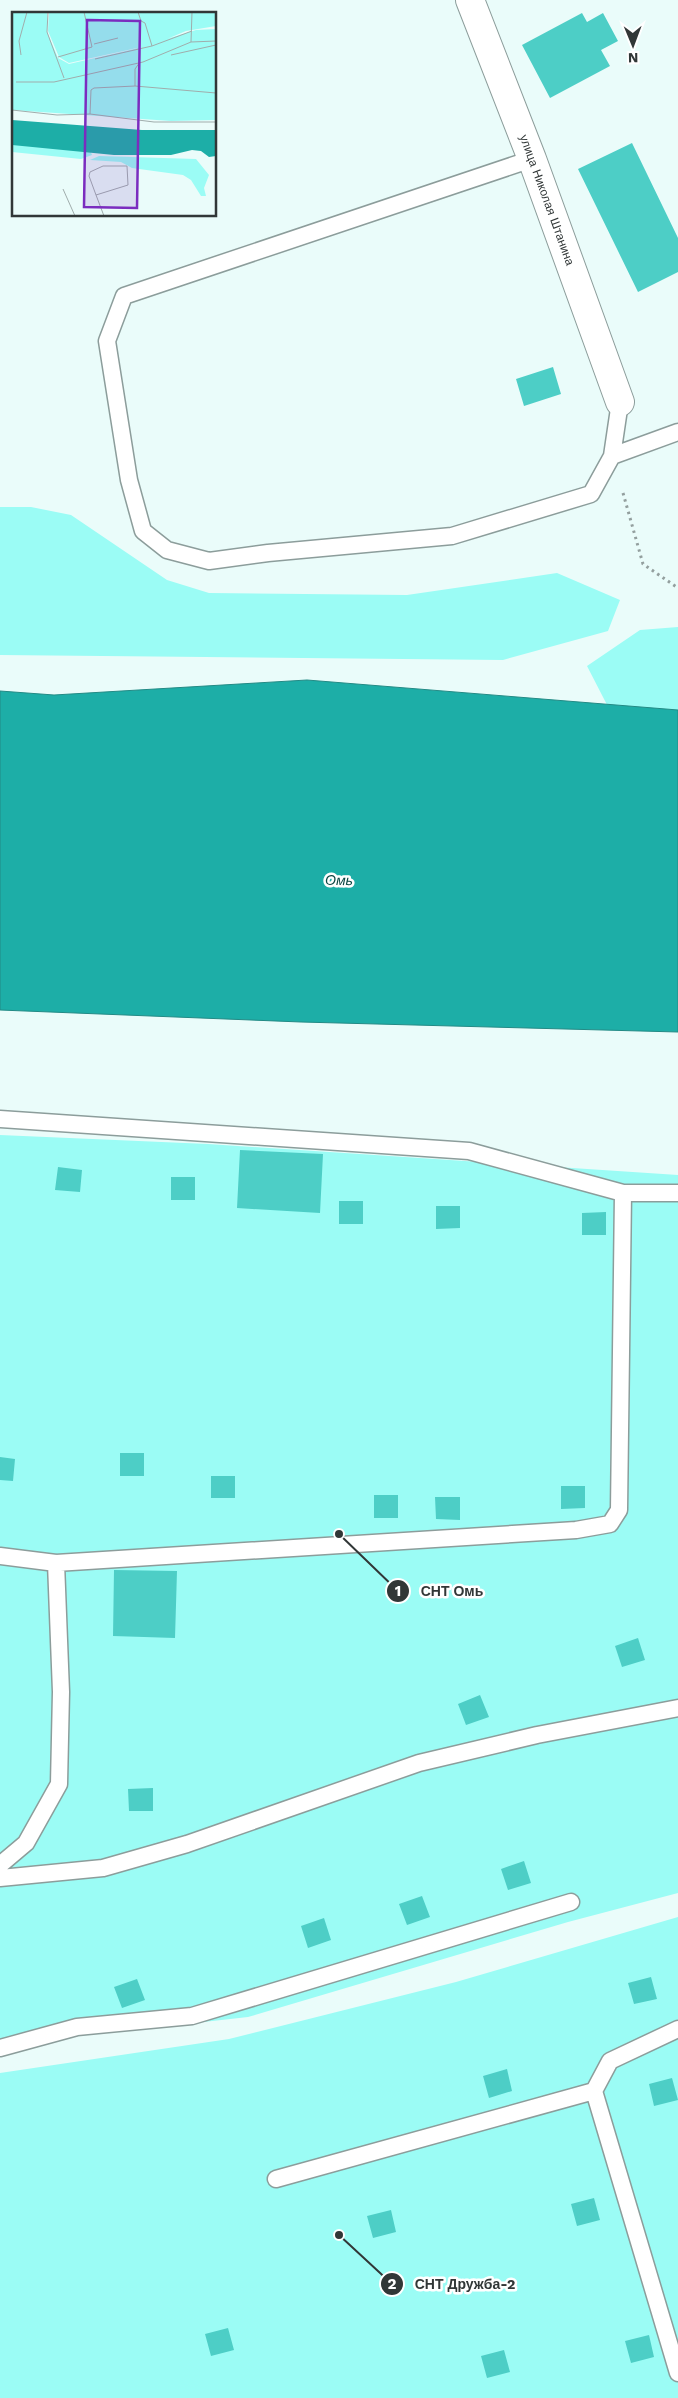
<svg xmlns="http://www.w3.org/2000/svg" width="678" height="2398" viewBox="0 0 678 2398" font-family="'Work Sans',sans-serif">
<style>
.green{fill:#9bfcf5}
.water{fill:#1daea7;stroke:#238a85}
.building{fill:#4dcec6}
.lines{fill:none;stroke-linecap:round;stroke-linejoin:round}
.lane-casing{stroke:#8c9d9b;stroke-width:19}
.street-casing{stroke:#8c9d9b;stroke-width:30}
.path{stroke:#939f9e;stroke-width:3;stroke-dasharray:2.5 4;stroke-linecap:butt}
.lane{stroke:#fff;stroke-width:16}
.street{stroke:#fff;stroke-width:28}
.labels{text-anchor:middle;stroke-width:5;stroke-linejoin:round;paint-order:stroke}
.street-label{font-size:12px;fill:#313737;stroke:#fff}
.water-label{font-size:14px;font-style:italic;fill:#0c4743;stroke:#fff}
.inset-road{fill:none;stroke:#a0adac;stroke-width:1}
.view{fill:#7b2cbf;fill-opacity:0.15;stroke:#7b2cbf;stroke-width:2.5}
.inset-edge{fill:none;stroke:#313737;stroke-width:2.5}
.leader{fill:none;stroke:#313737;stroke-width:2}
.callout-dot{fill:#313737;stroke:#fff;stroke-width:2}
.mark-label{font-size:15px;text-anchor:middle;font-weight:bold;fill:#fff}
.callout-label{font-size:14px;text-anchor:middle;font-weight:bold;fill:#313737;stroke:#fff;stroke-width:5;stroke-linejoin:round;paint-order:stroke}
</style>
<rect width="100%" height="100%" fill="#eafcfa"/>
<path class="green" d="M0 507H31L71 515 167 580 209 593 407 595 557 573 620 600 608 631 503 660 0 655Z
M678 627V737L621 732 587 666 640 630Z
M0 1135 208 1144 678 1175V1893L568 1922 248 2017 70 2037 0 2049Z
M678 1917V2398H0V2073L229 2039 456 1982Z"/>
<path class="water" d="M307 680 678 710V1032L301 1022 0 1010V691L54 695Z"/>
<path class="building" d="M582 13 587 22 603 13 618 41 601 50 610 66 550 98 522 45Z
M632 143 678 238V272L638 292 578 169Z
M553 367 561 394 524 406 516 379Z
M240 1150 323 1154 320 1213 237 1208Z
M58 1167 82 1170 80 1192 55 1190Z
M171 1177H195V1200H171Z
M339 1201H363V1224H339Z
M436 1206H460V1228L436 1229Z
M606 1212V1235H582V1213Z
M120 1453H144V1476H120Z
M0 1457 15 1459 13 1481 0 1480Z
M211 1476H235V1498H211Z
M561 1486H585V1508L561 1509Z
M374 1495H398V1518H374Z
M435 1497H460V1520L436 1519Z
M114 1570 177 1571 175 1638 113 1636Z
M638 1638 645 1660 622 1667 615 1646Z
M480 1695 489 1717 466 1725 458 1704Z
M153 1788V1811H129L128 1789Z
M524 1861 531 1883 508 1890 501 1869Z
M422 1896 430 1917 407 1925 399 1904Z
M324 1918 331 1940 308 1948 301 1926Z
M651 1977 657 1999 634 2004 628 1983Z
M137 1979 145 2000 122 2008 114 1987Z
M507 2069 512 2091 489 2098 483 2076Z
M672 2078 678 2100 654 2106 649 2084Z
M594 2198 600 2220 577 2226 571 2204Z
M391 2210 396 2232 373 2238 367 2216Z
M228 2328 234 2350 211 2356 205 2334Z
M649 2335 654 2357 631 2363 625 2341Z
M504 2350 510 2372 487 2378 481 2356Z"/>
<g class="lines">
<defs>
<path id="lane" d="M532 159 124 296 107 341 129 480 143 531 167 550 209 561 268 553 452 536 591 494 612 456 620 402
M612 456 678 432
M0 1119 469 1151 623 1193
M0 1556 56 1563 576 1530 610 1524 619 1510 623 1193H678
M0 1865 26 1843 59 1784 61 1692 56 1563
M0 1878 103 1868 187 1844 419 1763 537 1735 678 1708
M678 2029 610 2061 594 2091 678 2373
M0 2048 77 2027 192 2016 571 1902
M276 2179 594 2091"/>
<path id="street" d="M470 0 532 159 620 402"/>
</defs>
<use href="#lane" class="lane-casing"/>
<use href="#street" class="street-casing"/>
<path class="path" d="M623 493 643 564 678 588"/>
<use href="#lane" class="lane"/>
<use href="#street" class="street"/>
</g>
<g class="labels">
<g class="street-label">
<text transform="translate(547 200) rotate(70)" y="4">улица Николая Штанина</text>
</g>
<g class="water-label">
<text transform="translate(339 880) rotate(1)" y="5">Омь</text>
</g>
</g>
<g transform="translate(12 12)">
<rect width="204" height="204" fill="#eafcfa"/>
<path d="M0 0H35V20L46 46 57 52 122 37 184 18 204 17V108L159 109 0 98ZM37 0H204V14L174 19 143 32 57 51 47 45 36 19ZM0 131 78 138 80 143 69 147 0 140ZM87 144 184 147 197 163 192 176 194 184H189L179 168 171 163 120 156 109 150 78 148Z" fill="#9bfcf5"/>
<path d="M0 108 130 118H204V144L197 145 189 139 180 138 159 143H102L0 133Z" fill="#1daea7"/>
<path class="inset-road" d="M36 0 35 20 52 66M126 0 129 9 133 11 140 34M179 30 180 0M82 32 106 26M9 43 7 29 15 0M159 43 204 33M46 45 80 35 72 0M83 47 140 34 180 19M4 70H42L131 50 179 30 204 29M123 74V57L128 50M0 98 45 103 78 102 79 78 82 76 123 74 204 81M78 102 142 110H204M51 177 63 204M84 183 116 173 115 154H91L78 160 77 164 84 183 92 204"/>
<path class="view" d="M75 8 128 9 125 196 72 195Z"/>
<rect width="204" height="204" class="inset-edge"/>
</g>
<path class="leader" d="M339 1534L398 1591M339 2235L392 2284"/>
<g class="callout-dot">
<circle cx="339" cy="1534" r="5"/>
<circle cx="339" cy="2235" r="5"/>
<circle cx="398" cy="1591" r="12"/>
<circle cx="392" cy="2284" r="12"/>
</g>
<g class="mark-label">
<text x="398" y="1596">1</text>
<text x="392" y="2289">2</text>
</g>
<g class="callout-label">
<text x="452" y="1596">СНТ Омь</text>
<text x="465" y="2289">СНТ Дружба-2</text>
</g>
<g transform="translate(633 45) rotate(179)" stroke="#ffffff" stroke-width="4" paint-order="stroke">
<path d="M0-4L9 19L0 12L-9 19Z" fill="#313737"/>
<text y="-8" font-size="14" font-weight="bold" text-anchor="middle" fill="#313737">N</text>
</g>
</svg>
